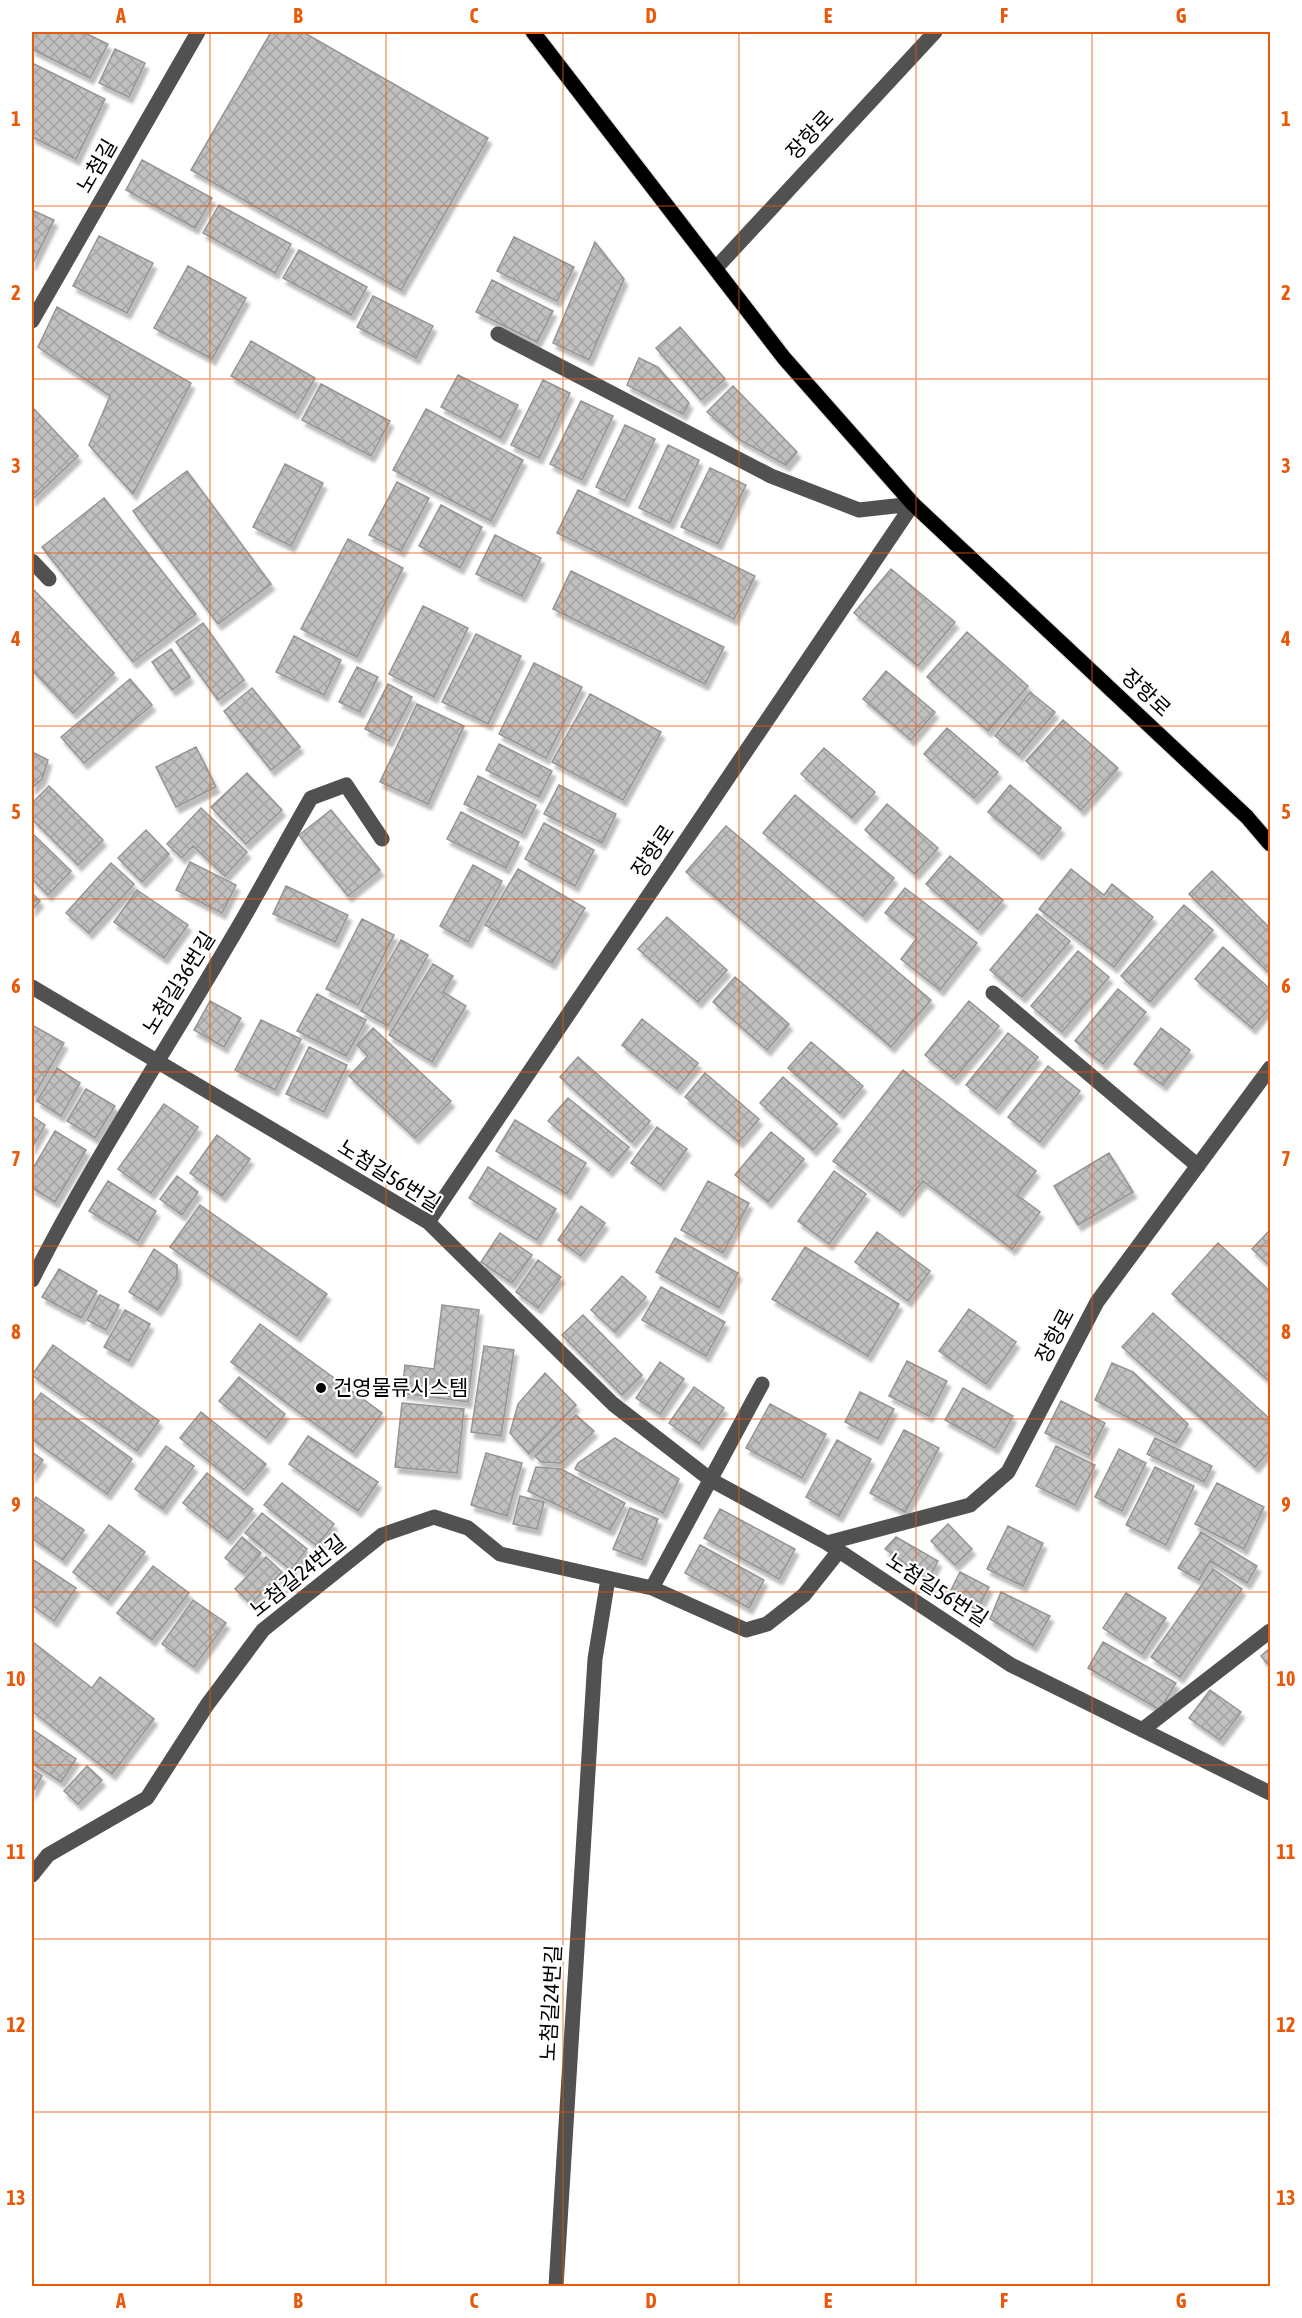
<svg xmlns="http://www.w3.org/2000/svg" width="1302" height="2318" viewBox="0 0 1302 2318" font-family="'Asap Condensed','Noto Sans KR',sans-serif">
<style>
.building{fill:url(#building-cross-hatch);stroke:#959595;stroke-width:1.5;filter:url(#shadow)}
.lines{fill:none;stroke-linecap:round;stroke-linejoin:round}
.major-casing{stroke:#dbdbdb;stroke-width:17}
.minor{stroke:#515151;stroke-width:15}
.major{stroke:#000;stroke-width:15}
.grid{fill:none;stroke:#e8590c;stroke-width:1.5;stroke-opacity:0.55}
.poi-dot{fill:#000;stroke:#fff;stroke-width:2}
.labels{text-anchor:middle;stroke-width:4.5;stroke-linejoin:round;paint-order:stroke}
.street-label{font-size:21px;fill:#000;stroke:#fff}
.poi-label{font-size:21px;fill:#000;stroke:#fff;text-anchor:start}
.neatline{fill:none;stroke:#e8590c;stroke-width:2}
.grid-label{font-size:20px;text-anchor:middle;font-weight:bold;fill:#e8590c}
</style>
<defs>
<pattern id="building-cross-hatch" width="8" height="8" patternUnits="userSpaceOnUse" patternTransform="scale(1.5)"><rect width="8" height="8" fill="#c0c0c0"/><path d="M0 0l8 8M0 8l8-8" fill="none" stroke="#a3a3a3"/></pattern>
<filter id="shadow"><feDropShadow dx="3.5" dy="6" stdDeviation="1.5" flood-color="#0004"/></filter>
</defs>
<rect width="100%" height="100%" fill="#fff"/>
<path class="building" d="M32 32H83L108 44 90 78 32 49Z
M271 32H303L488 138 401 290 191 170Z
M115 49 145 63 129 97 99 83Z
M32 63 105 99 76 159 32 137Z
M142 160 212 198 195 228 126 190Z
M219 205 291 244 275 273 203 233Z
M34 211 54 220 32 265V215Z
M99 236 153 263 127 313 73 286Z
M514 237 574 267 557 301 497 271Z
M595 242 624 279 589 360 553 343Z
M299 250 367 287 351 315 283 278Z
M188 266 246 298 212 359 154 328Z
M492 280 553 311 537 342 476 312Z
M373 296 433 326 416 358 357 327Z
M57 307 191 383 133 494 89 445 110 396 38 347Z
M680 327 725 379 701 400 656 348Z
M251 341 315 378 295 413 231 376Z
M639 358 658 367 689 403 683 414 627 385Z
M458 375 518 405 501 438 441 407Z
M543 380 570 393 539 458 511 445Z
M321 384 390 421 371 456 302 420Z
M733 386 797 452 786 465 740 440 707 412Z
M581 401 613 416 582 480 550 464Z
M34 409 78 456 32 500V412Z
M426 409 523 460 491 521 393 470Z
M625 425 655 439 625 501 596 487Z
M668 445 699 460 670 523 639 508Z
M285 464 323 483 291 546 253 527Z
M710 468 746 485 718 544 681 527Z
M187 471 271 584 218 624 133 511Z
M397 482 429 498 401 551 369 535Z
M578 490 755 576 734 619 557 533Z
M104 498 196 614 133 662 42 547Z
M441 505 482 527 460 568 419 546Z
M495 535 541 558 522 596 476 574Z
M348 539 403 568 357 657 301 629Z
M891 569 955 622 918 666 854 613Z
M571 571 724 647 705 684 553 609Z
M32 588 114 673 73 713 32 670Z
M423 606 468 628 434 697 389 674Z
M203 623 244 680 218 700 176 642Z
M967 632 1028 686 988 731 927 677Z
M476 634 521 656 488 724 442 702Z
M294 636 341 660 324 695 276 672Z
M171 649 190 677 172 690 152 662Z
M534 663 582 687 546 758 499 734Z
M357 667 378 677 360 712 339 702Z
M886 671 935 712 911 740 863 699Z
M130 679 152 705 84 763 61 737Z
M388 684 412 697 389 741 365 729Z
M252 688 300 747 271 770 224 711Z
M1030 692 1055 712 1019 755 995 736Z
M590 694 661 732 623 800 552 762Z
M417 704 464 726 428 804 380 782Z
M1063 720 1118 768 1081 810 1026 761Z
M947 728 998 772 974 798 924 754Z
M499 744 552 771 539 797 486 770Z
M196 747 216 787 176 807 156 767Z
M824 748 875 792 852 818 801 774Z
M32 752 48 760 42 779 32 788Z
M247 773 282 810 246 844 211 807Z
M478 776 536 805 522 833 464 804Z
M559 785 616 814 602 843 544 814Z
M1010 785 1061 828 1039 854 988 812Z
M49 786 103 840 78 865 32 819V803Z
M795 795 894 878 863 916 763 833Z
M887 804 938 848 915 874 865 830Z
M201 808 247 852 225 876 193 846 182 858 167 844Z
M331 810 380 870 348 896 299 835Z
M461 812 519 842 506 868 447 839Z
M544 823 594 850 575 886 525 859Z
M726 826 931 1000 891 1047 686 872Z
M146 830 169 854 142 882 118 858Z
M32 833 71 871 48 895 32 879Z
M950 856 1003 900 978 929 926 884Z
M190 862 236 885 222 913 176 890Z
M111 863 134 884 89 933 66 913Z
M473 865 502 881 468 942 440 926Z
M518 869 585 908 552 963 485 925Z
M1071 869 1104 895 1112 884 1153 917 1114 967 1039 909Z
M1212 871 1270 928V974L1189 894Z
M286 886 348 915 335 942 273 914Z
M905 888 977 943 940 990 901 959 917 938 885 913Z
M137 890 188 925 164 958 114 922Z
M32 893 40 901 32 910Z
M1184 905 1213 930 1150 1002 1121 976Z
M1037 914 1070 941 1022 997 990 970Z
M667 917 727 970 698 1002 638 949Z
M362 919 394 935 358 1005 326 989Z
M401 940 428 955 388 1026 361 1011Z
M1223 947 1270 989V1007L1252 1028 1195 979Z
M1078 951 1109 977 1062 1032 1031 1006Z
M433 964 453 976 443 992 466 1006 432 1062 389 1035Z
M735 977 789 1024 767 1050 713 1002Z
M1118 989 1146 1012 1103 1064 1075 1041Z
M317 994 366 1020 346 1056 297 1031Z
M210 1001 241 1018 224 1047 194 1030Z
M969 1001 999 1026 954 1079 925 1055Z
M642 1019 698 1063 677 1089 622 1045Z
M261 1020 301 1039 275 1090 235 1070Z
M32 1025 64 1043 33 1097 32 1096Z
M373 1028 451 1101 415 1138 349 1076 368 1056 357 1045Z
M1161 1028 1190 1050 1163 1085 1134 1064Z
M1008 1033 1038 1057 996 1109 966 1085Z
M811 1042 863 1086 840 1113 788 1068Z
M309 1047 347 1065 324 1112 286 1094Z
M578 1057 650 1121 632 1142 560 1077Z
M1048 1066 1080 1091 1040 1142 1008 1117Z
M57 1068 80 1083 61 1116 37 1101Z
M903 1070 1036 1171 1017 1195 1040 1212 1012 1249 923 1181 900 1211 833 1161Z
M705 1073 759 1119 739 1142 685 1097Z
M783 1077 837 1124 813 1150 760 1103Z
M86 1089 115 1106 95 1138 67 1121Z
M568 1098 629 1147 609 1171 548 1121Z
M164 1104 198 1127 151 1193 118 1169Z
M32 1116 45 1125 32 1148Z
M515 1120 586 1163 567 1194 496 1151Z
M657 1127 687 1149 661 1185 631 1163Z
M55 1131 86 1150 55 1202 32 1188V1170Z
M771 1132 804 1159 768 1202 735 1175Z
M217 1135 250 1159 222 1196 190 1173Z
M1109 1153 1133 1192 1078 1225 1054 1186Z
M488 1167 556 1209 537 1240 469 1198Z
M834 1171 866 1194 829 1244 798 1221Z
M177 1176 198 1192 182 1215 160 1199Z
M108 1181 156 1211 138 1241 89 1211Z
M708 1181 749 1203 723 1253 681 1230Z
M200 1205 327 1294 297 1336 170 1247Z
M581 1206 605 1223 581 1256 558 1240Z
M1270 1230V1266L1252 1249Z
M877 1232 930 1271 908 1301 855 1262Z
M500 1233 532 1255 512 1283 481 1262Z
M675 1238 738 1273 719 1308 656 1272Z
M1218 1243 1270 1291V1382L1172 1294Z
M805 1247 899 1304 868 1356 772 1299Z
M154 1249 177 1265V1279L158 1310 129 1292Z
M538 1260 561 1277 538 1308 516 1292Z
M59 1269 97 1291 81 1318 42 1297Z
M622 1276 646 1297 615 1332 591 1310Z
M661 1287 725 1322 706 1356 642 1320Z
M100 1295 119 1305 106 1330 87 1320Z
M442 1305 479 1310 468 1402 402 1393 405 1365 434 1369Z
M969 1309 1016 1342 986 1384 939 1351Z
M125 1310 150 1324 129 1361 104 1347Z
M1153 1313 1270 1419V1450L1255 1467 1122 1347Z
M583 1315 642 1375 622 1395 562 1335Z
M260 1324 382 1413 353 1452 231 1362Z
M53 1345 159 1421 137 1451 32 1375Z
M484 1346 514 1350 501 1436 471 1432Z
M907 1361 947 1381 929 1416 889 1396Z
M660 1362 684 1379 660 1414 636 1398Z
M1112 1363 1133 1372 1188 1424 1176 1443 1095 1400Z
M545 1373 576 1405 529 1454 510 1433 518 1404Z
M239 1377 285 1414 266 1438 219 1401Z
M694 1387 724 1408 699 1444 669 1423Z
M963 1388 1013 1416 995 1448 945 1420Z
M860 1392 894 1409 878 1439 845 1422Z
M41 1393 132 1459 107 1494 32 1439V1405Z
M1061 1401 1105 1423 1089 1455 1045 1433Z
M402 1403 464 1409 457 1473 395 1467Z
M770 1404 826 1434 802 1478 746 1448Z
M201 1412 266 1464 244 1490 180 1438Z
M576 1415 594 1431 561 1463 541 1462 535 1456Z
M904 1430 939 1448 905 1512 870 1493Z
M308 1436 378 1482 358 1511 289 1464Z
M615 1438 679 1479 663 1513 575 1469 578 1463Z
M1155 1438 1212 1466 1204 1482 1147 1454Z
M837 1440 871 1459 839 1516 806 1497Z
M166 1446 194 1466 163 1509 135 1489Z
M1056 1446 1095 1465 1075 1505 1036 1486Z
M1119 1449 1146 1463 1122 1511 1095 1497Z
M32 1452 43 1460 32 1476Z
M486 1453 522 1463 507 1516 471 1505Z
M536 1467 561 1469 625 1503 610 1530 528 1491Z
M1155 1467 1194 1486 1166 1545 1126 1525Z
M207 1473 253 1509 228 1539 183 1503Z
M282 1483 334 1524 317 1546 264 1505Z
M1217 1483 1264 1507 1244 1549 1195 1524Z
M520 1496 544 1502 537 1529 513 1524Z
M36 1497 84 1530 63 1560 32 1538V1503Z
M630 1508 658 1519 642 1560 613 1549Z
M720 1509 795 1549 779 1579 704 1538Z
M262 1513 307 1549 291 1570 245 1533Z
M948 1524 972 1549 955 1565 931 1541Z
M109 1525 145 1552 108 1600 73 1572Z
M1008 1526 1043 1543 1023 1586 987 1569Z
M1201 1532 1257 1566 1247 1583 1210 1561 1199 1580 1178 1568Z
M242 1537 261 1553 244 1573 225 1558Z
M896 1537 938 1561 928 1580 885 1549Z
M700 1545 764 1580 749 1608 685 1573Z
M266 1557 282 1572 251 1604 235 1589Z
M32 1559 76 1588 54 1621 32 1605Z
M153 1566 189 1593 152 1640 117 1613Z
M1213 1569 1242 1589 1180 1677 1151 1657Z
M960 1572 989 1587 977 1610 948 1596Z
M1001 1592 1050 1616 1033 1646 990 1619Z
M1126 1593 1166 1618 1142 1654 1103 1628Z
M193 1600 226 1623 194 1667 162 1644Z
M33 1642 92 1688 100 1677 154 1719 112 1774 32 1711Z
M1103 1642 1176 1683 1160 1710 1088 1668Z
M1270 1648V1667L1261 1656Z
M1210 1690 1241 1712 1220 1740 1189 1718Z
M32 1729 76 1759 61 1782 32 1763Z
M87 1766 102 1780 78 1804 64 1791Z
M32 1769 42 1776 32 1793Z"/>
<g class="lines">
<defs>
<path id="major" d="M533 32 784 358 913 504 1247 817 1270 844"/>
</defs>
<use href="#major" class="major-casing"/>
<path class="minor" d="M716 268 935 32
M32 321 198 32
M498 334 771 476 859 510 913 504
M32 561 49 579
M32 987 428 1222 613 1404 711 1480 827 1543 1011 1665 1270 1793
M993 993 1198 1166
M428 1222 913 504
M32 1280C91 1163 164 1054 230 941 258 894 284 845 311 798L346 785 382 839
M827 1543 970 1505 1008 1472 1097 1302 1270 1068
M652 1588 762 1384
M1142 1730 1270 1631
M32 1875 48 1855 147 1798 207 1705 263 1630 382 1535 434 1517 468 1528 500 1554 652 1588 746 1630 767 1624 804 1595 839 1551
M556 2286 595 1659 608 1579"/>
<use href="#major" class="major"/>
</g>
<path class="grid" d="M210 32V2286M386 32V2286M563 32V2286M739 32V2286M916 32V2286M1092 32V2286M32 206H1270M32 379H1270M32 553H1270M32 726H1270M32 899H1270M32 1072H1270M32 1246H1270M32 1419H1270M32 1592H1270M32 1765H1270M32 1939H1270M32 2112H1270"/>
<circle class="poi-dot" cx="321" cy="1388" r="6"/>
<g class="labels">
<g class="street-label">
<text transform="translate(810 135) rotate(-47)" y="7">장항로</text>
<text transform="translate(97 166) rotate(-60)" y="7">노첨길</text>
<text transform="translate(1146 693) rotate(43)" y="7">장항로</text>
<text transform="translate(653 851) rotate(-56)" y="7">장항로</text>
<text transform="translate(179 983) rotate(-58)" y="7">노첨길36번길</text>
<text transform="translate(389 1176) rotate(32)" y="7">노첨길56번길</text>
<text transform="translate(1055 1336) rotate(-62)" y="7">장항로</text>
<text transform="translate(298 1576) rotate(-39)" y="7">노첨길24번길</text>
<text transform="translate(937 1590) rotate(33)" y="7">노첨길56번길</text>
<text transform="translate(551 2003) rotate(-87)" y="7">노첨길24번길</text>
</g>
<g class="poi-label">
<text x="333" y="1395">건영물류시스템</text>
</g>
</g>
<rect width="1302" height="2318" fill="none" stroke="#ffffff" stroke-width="66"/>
<rect x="33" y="33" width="1236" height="2252" class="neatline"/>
<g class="grid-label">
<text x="121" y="23">A</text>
<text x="298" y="23">B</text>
<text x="474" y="23">C</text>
<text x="651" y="23">D</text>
<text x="828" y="23">E</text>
<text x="1004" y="23">F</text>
<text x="1181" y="23">G</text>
<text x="16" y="126">1</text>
<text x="1286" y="126">1</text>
<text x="16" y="300">2</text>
<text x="1286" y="300">2</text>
<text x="16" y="473">3</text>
<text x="1286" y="473">3</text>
<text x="16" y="646">4</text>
<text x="1286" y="646">4</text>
<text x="16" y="819">5</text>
<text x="1286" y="819">5</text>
<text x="16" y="993">6</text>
<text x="1286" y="993">6</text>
<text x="16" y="1166">7</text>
<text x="1286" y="1166">7</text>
<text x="16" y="1339">8</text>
<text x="1286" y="1339">8</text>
<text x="16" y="1512">9</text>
<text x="1286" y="1512">9</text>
<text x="16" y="1686">10</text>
<text x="1286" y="1686">10</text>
<text x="16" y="1859">11</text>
<text x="1286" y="1859">11</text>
<text x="16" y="2032">12</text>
<text x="1286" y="2032">12</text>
<text x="16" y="2205">13</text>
<text x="1286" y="2205">13</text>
<text x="121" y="2308">A</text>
<text x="298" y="2308">B</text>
<text x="474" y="2308">C</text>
<text x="651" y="2308">D</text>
<text x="828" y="2308">E</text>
<text x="1004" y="2308">F</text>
<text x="1181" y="2308">G</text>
</g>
</svg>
